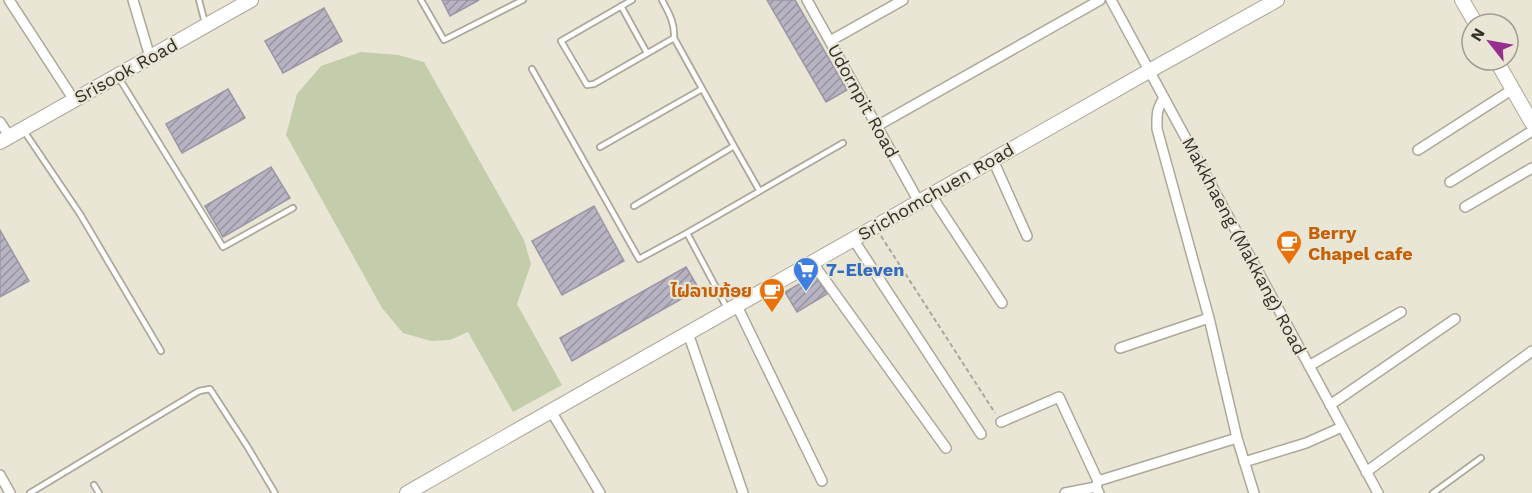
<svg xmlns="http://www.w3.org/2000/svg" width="1532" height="493" viewBox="0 0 1532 493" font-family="'Work Sans','Noto Sans Lao',sans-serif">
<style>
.pitch{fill:#c3ccab}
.building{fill:url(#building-hatch);stroke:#9b97a6;stroke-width:1.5}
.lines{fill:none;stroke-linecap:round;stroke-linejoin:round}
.lane-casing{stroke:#aca899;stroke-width:8}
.street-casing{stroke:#aca899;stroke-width:12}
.secondary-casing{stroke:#aca899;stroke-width:16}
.path{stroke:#aaa69a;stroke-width:2;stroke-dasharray:4.5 3;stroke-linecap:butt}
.lane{stroke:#fff;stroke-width:4.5}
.street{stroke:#fff;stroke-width:9}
.secondary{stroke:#fff;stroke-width:14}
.labels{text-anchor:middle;stroke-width:4.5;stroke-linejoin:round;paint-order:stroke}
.street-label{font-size:18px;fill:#32302a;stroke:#eae6d6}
.food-label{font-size:18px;font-weight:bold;fill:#c56008;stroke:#eae6d6;text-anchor:start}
.shop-label{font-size:18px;font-weight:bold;fill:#366cbe;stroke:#eae6d6;text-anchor:start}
</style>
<defs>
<pattern id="building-hatch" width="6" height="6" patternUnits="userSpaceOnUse" patternTransform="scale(1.5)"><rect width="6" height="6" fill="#b8b4c4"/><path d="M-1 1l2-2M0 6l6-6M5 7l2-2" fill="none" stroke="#96939f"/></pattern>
</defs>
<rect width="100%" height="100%" fill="#eae6d6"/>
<path class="pitch" d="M361 52 398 55 424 62 524 240 531 264 517 304 562 385 513 412 468 332 450 340 431 341 403 333 382 308 286 135 297 94 321 66Z"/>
<path class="building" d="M442 0H479L450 16Z
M767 0H795L847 90 826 102Z
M324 8 342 41 283 73 265 41Z
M228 89 245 118 182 153 166 124Z
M271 167 290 198 223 237 205 206Z
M594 206 624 261 562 295 532 241Z
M0 230 29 281 0 297Z
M686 267 699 289 572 361 560 338Z
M815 275 827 294 797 312 785 292Z"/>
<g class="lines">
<defs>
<path id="lane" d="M199 0 205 23
M421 0 444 40 523 0
M632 0 561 41 587 85 594 84 674 38
M662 0C669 13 675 23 674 38L734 146
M621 6 647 53
M532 69 639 259 687 233 843 143
M119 78 223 247 293 208
M24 131 80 214 161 351
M600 147 702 89
M634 206 734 146 759 190
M687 233 727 308
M94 485 99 493
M30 493 199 391 210 389 247 446 275 493
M1433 493 1481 458"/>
<path id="street" d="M9 0 74 100
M133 0 150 57
M807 0 919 202
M1111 0 1378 493
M830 41 903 0
M1164 98C1156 110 1157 116 1157 129L1209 318 1237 438 1254 493
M0 122 9 136
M877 126 1100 0
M1418 150 1513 89
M993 160 1027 236
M1450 182 1532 131
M931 195 1002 303
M1465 207 1532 168
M853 239 981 434
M812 262 946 448
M737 306 822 481
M688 333 743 493
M1120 348 1209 318
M1309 366 1401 312
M1330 405 1455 319
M551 411 600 493
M1001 422 1059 397 1098 481
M1244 462 1306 443 1342 427
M1366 472 1532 351
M0 475 10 493
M1065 493 1096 487
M1099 493 1096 487 1098 481 1237 438"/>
<path id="secondary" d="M1462 0 1476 24
M1496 60 1532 123
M0 142 251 0
M407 493 1149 71 1277 0"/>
</defs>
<use href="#lane" class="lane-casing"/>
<use href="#street" class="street-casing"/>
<use href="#secondary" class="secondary-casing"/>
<path class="path" d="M881 236 995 413"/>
<use href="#lane" class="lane"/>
<use href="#street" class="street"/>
<use href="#secondary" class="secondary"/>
</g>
<defs>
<symbol id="cafe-pin" viewBox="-11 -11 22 30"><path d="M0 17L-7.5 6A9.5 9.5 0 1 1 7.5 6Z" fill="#e8710a" stroke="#eae6d6"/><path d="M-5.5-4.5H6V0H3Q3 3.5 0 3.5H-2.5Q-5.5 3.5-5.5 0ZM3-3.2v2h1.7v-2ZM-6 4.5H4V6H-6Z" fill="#fff"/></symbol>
<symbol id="supermarket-pin" viewBox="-11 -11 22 30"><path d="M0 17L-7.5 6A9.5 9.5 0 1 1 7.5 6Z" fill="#3f7fe0" stroke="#eae6d6"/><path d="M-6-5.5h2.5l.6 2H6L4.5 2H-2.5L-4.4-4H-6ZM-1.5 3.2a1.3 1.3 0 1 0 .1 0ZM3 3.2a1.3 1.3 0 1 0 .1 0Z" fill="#fff"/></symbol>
</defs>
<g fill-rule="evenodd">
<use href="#cafe-pin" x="1274" y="228" width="30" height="40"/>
<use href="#supermarket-pin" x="791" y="255" width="30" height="40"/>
<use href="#cafe-pin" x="757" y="276" width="30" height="40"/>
</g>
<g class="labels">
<g class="street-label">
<text transform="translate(126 71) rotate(-29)" y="6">Srisook Road</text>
<text transform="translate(863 101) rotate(61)" y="6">Udornpit Road</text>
<text transform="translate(936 192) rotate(-30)" y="6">Srichomchuen Road</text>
<text transform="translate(1244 246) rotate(62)" y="6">Makkhaeng (Makkang) Road</text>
</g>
<g class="food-label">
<text x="1308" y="239">Berry<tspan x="1308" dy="21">Chapel cafe</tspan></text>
<text x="752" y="297" text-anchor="end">ໄຝລາບກ້ອຍ</text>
</g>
<g class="shop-label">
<text x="826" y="276">7-Eleven</text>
</g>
</g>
<g transform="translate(1490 42) rotate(301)"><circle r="28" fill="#eae6d6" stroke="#a09d91" stroke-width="1.5"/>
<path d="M0-4.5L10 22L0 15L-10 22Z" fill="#982e90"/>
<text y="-9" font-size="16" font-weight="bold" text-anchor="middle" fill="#32302a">N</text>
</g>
</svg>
